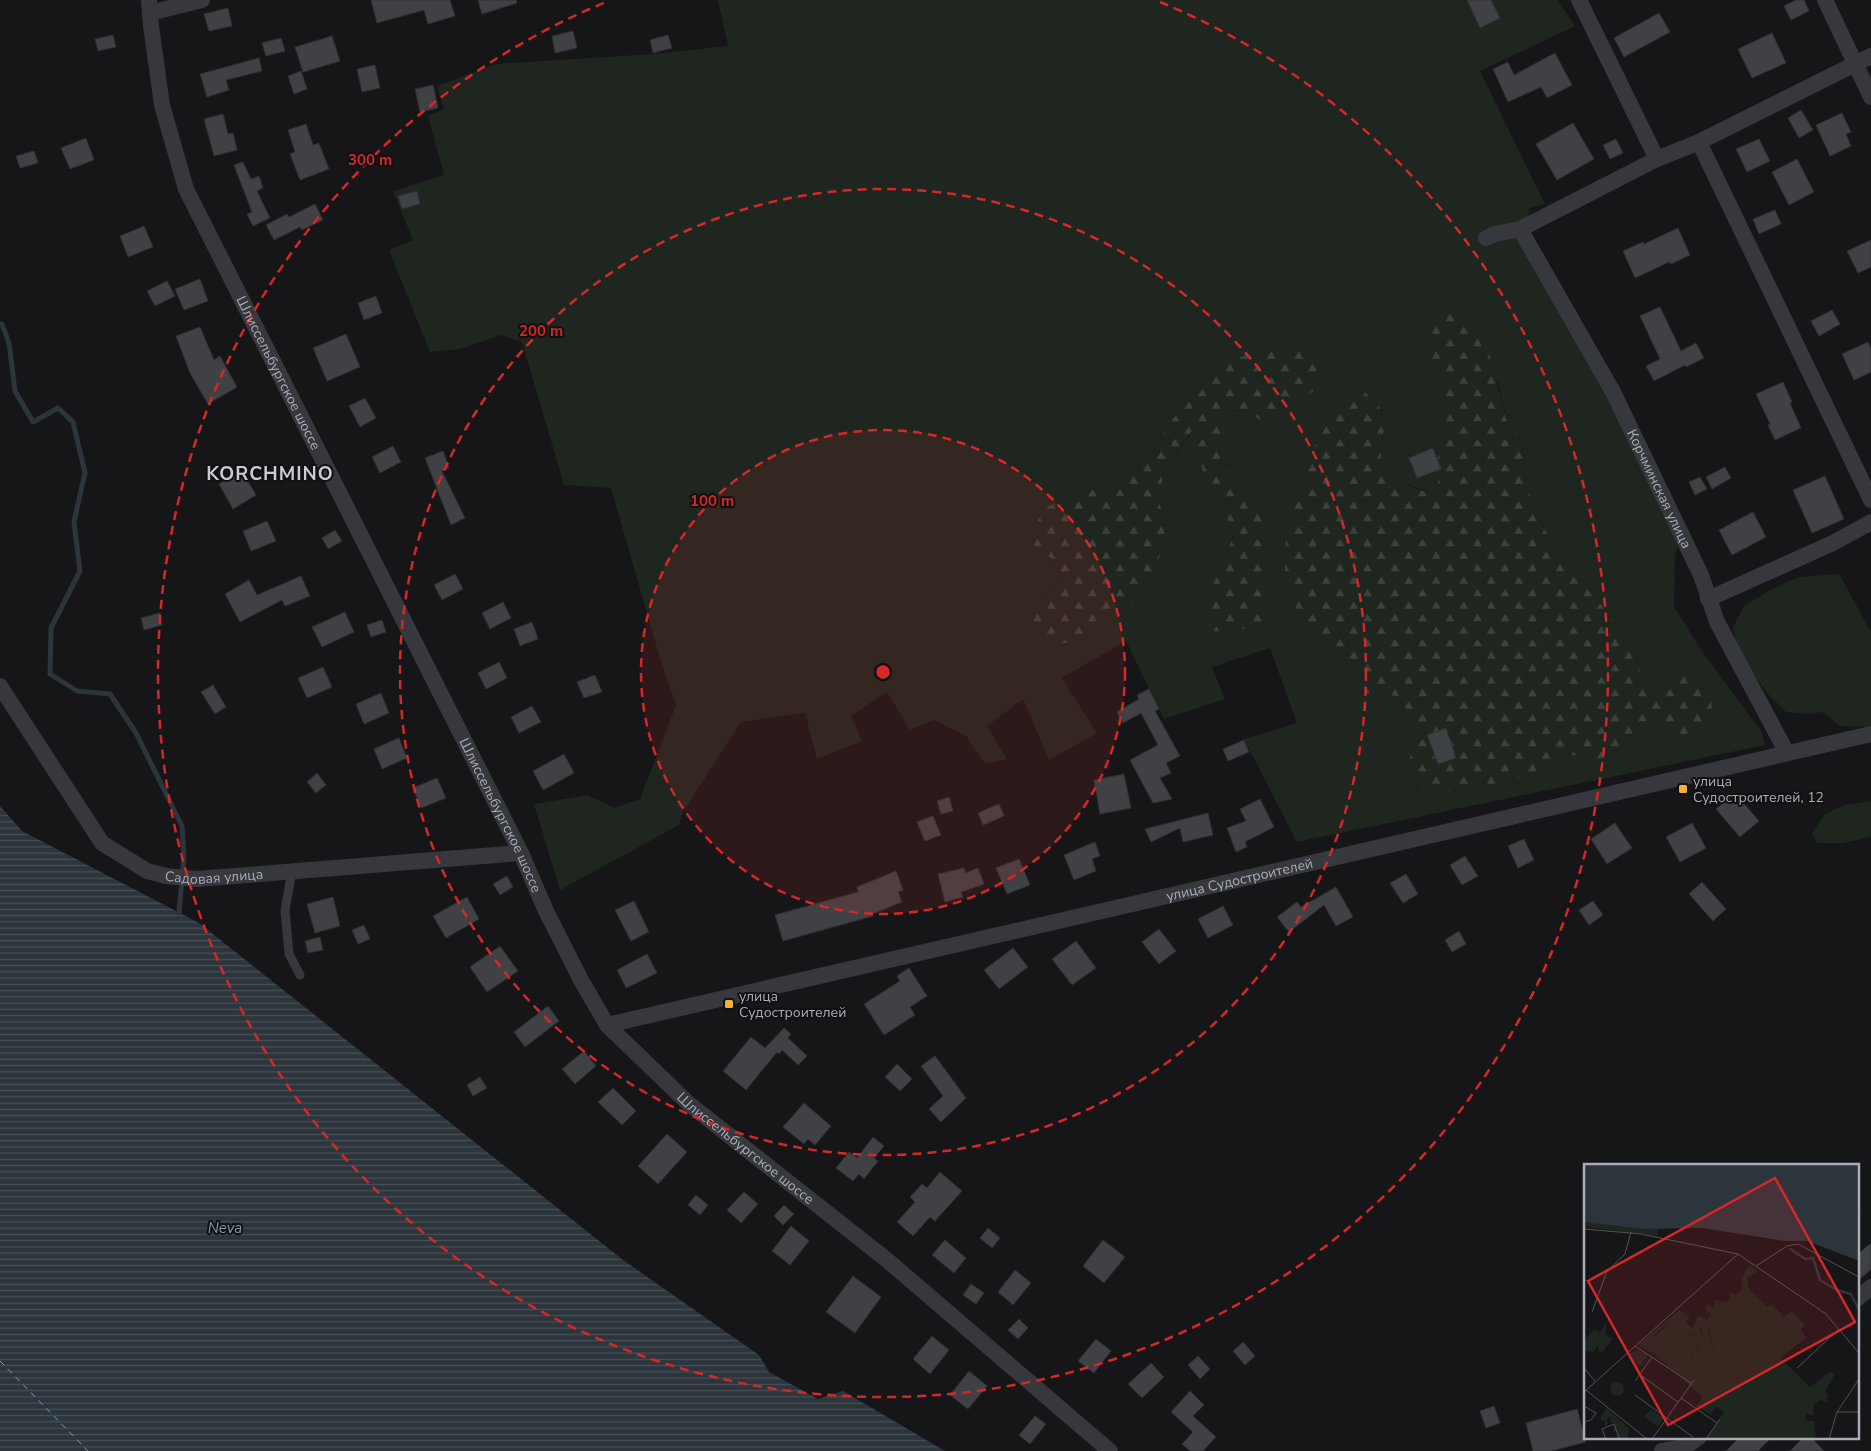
<svg xmlns="http://www.w3.org/2000/svg" width="1871" height="1451" viewBox="0 0 1871 1451" font-family="'Nunito Sans',sans-serif">
<style>
.green{fill:#1e261f;fill-rule:evenodd}
.forest{fill:url(#forest-firs)}
.water{fill:url(#water-rules)}
.lines{fill:none;stroke-linecap:round;stroke-linejoin:round}
.stream{stroke:#2c353c;stroke-width:5}
.ferry{stroke:#7f9bb3;stroke-width:1;stroke-dasharray:6 5;stroke-linecap:butt}
.building{fill:#404145;stroke:#303034}
.lane{stroke:#37383d;stroke-width:9}
.street{stroke:#37383d;stroke-width:16}
.ring{fill:none;stroke:#d62828;stroke-width:2.5;stroke-dasharray:9 6}
.poi-dot{fill:#f2b134;stroke:#111113;stroke-width:2}
.labels{text-anchor:middle;stroke-width:4;stroke-linejoin:round;paint-order:stroke}
.street-label{font-size:14px;fill:#a8adb8;stroke:#111113}
.poi-label{font-size:14px;fill:#a8adb8;stroke:#111113;text-anchor:start}
.water-label{font-size:15px;font-style:italic;fill:#7f9bb3;stroke:#111113}
.district-label{font-size:19px;font-weight:bold;letter-spacing:1px;fill:#c9ccd4;stroke:#111113}
.inset-river{fill:none;stroke:#2c353c;stroke-width:2.5}
.inset-road{fill:none;stroke:#505258;stroke-width:1}
.view{fill:#d62828;fill-opacity:0.15;stroke:#d62828;stroke-width:2.5}
.inset-edge{fill:none;stroke:#a8adb8;stroke-width:2.5}
.centre{fill:#d62828;stroke:#111113;stroke-width:2.5}
.ring-label{font-size:15px;text-anchor:middle;font-weight:bold;fill:#d62828;stroke:#111113;stroke-width:4;stroke-linejoin:round;paint-order:stroke}
</style>
<defs>
<pattern id="forest-firs" width="22" height="20" patternUnits="userSpaceOnUse" patternTransform="scale(1.25)"><rect width="22" height="20" fill="#1e261f"/><path d="M5 1l3.5 6h-7zM16 11l3.5 6h-7z" fill="#3c433d"/></pattern>
<pattern id="water-rules" width="6" height="5" patternUnits="userSpaceOnUse" patternTransform="scale(1.25)"><rect width="6" height="5" fill="#2c353c"/><path d="M0 2.5h6" fill="none" stroke="#485056"/></pattern>
</defs>
<rect width="100%" height="100%" fill="#161618"/>
<path class="green" d="M718 0H1558L1575 26 1480 71 1545 204 1529 208 1527 239 1679 542 1675 555 1674 607 1704 654 1761 731 1765 745 1297 842 1244 739 1297 723 1270 648 1212 667 1225 699 1164 719 1126 641 1062 678 1097 733 1049 760 1023 699 987 726 1007 759 985 764 966 736 934 720 910 730 887 692 851 716 862 741 817 759 805 713 741 722 683 812 679 825 560 890 534 804 588 795 614 808 640 799 676 705 661 662 611 488 564 485 522 342 501 335 460 349 430 352 389 250 413 240 393 191 444 175 428 116 444 109 437 86 497 64 653 54 728 46ZM1425 350 1498 382 1506 419 1522 442 1526 485 1544 529 1596 597 1615 625 1639 667 1644 687 1654 706 1662 731 1653 723 1637 726 1614 756 1595 759 1566 754 1536 772 1510 781 1483 787 1436 792 1420 790 1409 761 1420 727 1397 697 1379 690 1364 695 1345 659 1328 645 1308 636 1304 483 1316 442 1342 397 1365 392 1380 408 1384 428 1380 462 1389 479 1415 487 1438 498V458L1444 400 1441 380ZM1214 372 1306 397 1284 406 1261 419 1243 410 1225 411 1219 444 1221 462 1233 479 1256 500 1269 521 1264 546 1268 606 1202 605 1219 573 1233 537 1225 510 1205 488 1203 471 1193 431 1164 470 1159 497 1165 534 1041 599 1061 577 1053 559 1046 508 1128 477 1152 455 1170 422 1196 394Z
M1839 574 1871 632V725L1866 727 1840 726 1823 712 1808 714 1786 712 1768 694 1753 674 1736 643 1733 627 1744 606 1772 589 1799 577Z
M1871 801V837L1843 843H1817L1812 833 1825 814 1844 805Z"/>
<path class="forest" d="M1457 311 1473 320 1486 340 1506 419 1522 442 1526 485 1544 529 1596 597 1615 625 1639 667 1644 687 1654 705 1658 685 1678 674 1696 679 1709 689C1715 721 1713 720 1687 736L1662 731 1653 723 1637 726 1614 756 1595 759 1566 754 1536 772 1510 781 1483 787 1436 792 1419 790 1409 761 1419 727 1397 697 1379 690 1364 695 1345 659 1328 645 1308 636 1293 601 1285 570 1286 527 1304 483 1316 442 1342 397 1365 392 1380 408 1384 428 1380 462 1389 478 1438 497V458L1444 400 1441 380 1425 350 1431 333 1439 318Z
M1297 346 1319 358 1322 384 1306 397 1284 406 1261 420 1243 410 1225 411 1219 444 1221 462 1233 479 1256 500 1269 521 1264 546 1268 606 1262 621 1237 632 1210 631 1202 605 1219 573 1233 537 1225 510 1205 488 1203 471 1192 431 1164 470 1159 497 1165 534 1157 566 1131 606 1106 626 1075 642 1047 645 1025 629 1041 599 1061 577 1053 559 1035 549 1030 534 1046 507 1128 477 1152 455 1170 422 1196 394 1214 372 1237 358 1270 348Z"/>
<path class="water" d="M0 806 22 831 199 923 623 1260 759 1355 769 1372 818 1399 843 1391 945 1451H0Z"/>
<g class="lines">
<path class="stream" d="M0 324H2L9 343 15 391 33 422 58 408 73 422 85 473 74 522 80 571 51 628 50 674 77 691 110 694 136 733 182 826 184 856 179 913"/>
<path class="ferry" d="M0 1361 88 1451"/>
</g>
<path class="building" d="M371 0H450L455 16 428 24 424 10 377 23Z
M478 0H516L517 3 482 14Z
M1467 0H1491L1500 18 1480 28Z
M1796 0H1804L1809 11 1791 20 1784 6Z
M228 8 232 26 209 31 204 14Z
M1659 13 1670 32 1624 57 1614 38Z
M573 31 577 48 555 53 552 36Z
M1772 33 1786 63 1752 78 1738 49Z
M113 35 116 47 98 51 95 39Z
M668 35 672 48 653 53 650 40Z
M332 36 340 61 303 72 295 47Z
M281 38 285 51 266 56 262 43Z
M1555 53 1572 85 1547 98 1541 87 1508 102 1493 69 1508 62 1514 75Z
M259 58 262 71 226 80 229 90 207 97 200 74Z
M375 65 380 88 362 92 357 69Z
M301 71 307 89 294 94 288 76Z
M433 85 438 108 420 112 415 89Z
M1801 110 1813 130 1799 138 1788 118Z
M1842 113 1851 132 1846 134 1851 146 1830 156 1816 125Z
M223 114 228 134 233 133 237 150 214 156 204 119Z
M1573 123 1594 159 1557 180 1536 144Z
M306 124 313 145 319 143 329 169 300 180 290 154 295 152 288 130Z
M86 138 94 160 70 169 61 148Z
M1616 139 1623 153 1610 159 1603 145Z
M1759 139 1770 161 1747 172 1736 149Z
M34 151 38 163 20 168 16 156Z
M1797 159 1814 192 1789 205 1772 172Z
M243 162 251 179 259 176 263 188 257 191 270 218 253 226 247 214 252 212 234 165Z
M417 191 420 204 402 209 398 196Z
M315 204 323 220 302 230 300 227 274 240 266 225 287 214 289 217Z
M1775 210 1781 224 1759 234 1753 219Z
M144 226 153 247 128 257 120 236Z
M1678 228 1690 255 1671 264 1669 262 1635 278 1623 251 1643 242 1644 244Z
M1871 240V267L1858 273 1847 251Z
M200 279 208 301 184 310 175 289Z
M167 281 175 296 155 306 147 291Z
M376 296 382 313 364 320 358 303Z
M1660 307 1681 351 1696 343 1704 358 1686 367 1685 365 1654 381 1646 366 1660 359 1640 316Z
M1832 310 1840 324 1819 336 1811 321Z
M200 327 214 360 220 356 237 387 208 404 190 373 176 336Z
M346 334 360 367 327 381 313 348Z
M1868 342 1871 349V372L1854 380 1842 354Z
M1783 382 1792 402 1790 403 1801 428 1775 440 1768 425 1770 424 1756 394Z
M365 398 376 418 360 427 349 406Z
M393 446 401 462 380 473 372 457Z
M1433 448 1441 469 1417 478 1409 458Z
M443 451 449 468 442 471 465 518 451 525 425 458Z
M1725 467 1731 478 1712 489 1706 477Z
M242 471 256 495 233 509 219 484Z
M1825 476 1844 519 1812 533 1793 490Z
M1700 477 1707 489 1695 495 1689 482Z
M1753 512 1766 537 1732 555 1719 530Z
M267 521 276 541 251 551 243 531Z
M335 530 342 541 328 549 322 538Z
M455 574 463 589 442 600 434 585Z
M301 576 310 596 285 606 282 600 240 622 225 594 249 580 257 595Z
M503 602 511 618 490 629 482 613Z
M345 612 354 632 322 647 312 627Z
M160 613 162 625 144 630 141 618Z
M382 620 386 632 371 637 367 625Z
M532 622 538 639 520 646 514 629Z
M499 662 507 678 486 689 478 673Z
M323 667 332 687 307 698 298 678Z
M595 675 602 692 584 698 577 682Z
M213 685 226 707 215 714 201 692Z
M1149 689 1159 709 1155 711 1180 756 1166 763 1171 773 1160 778 1172 799 1153 803 1130 760 1158 745 1141 713 1123 723 1117 712 1139 699 1137 695Z
M381 693 389 713 364 724 356 704Z
M532 706 541 722 519 733 511 717Z
M1446 728 1456 758 1438 764 1427 735Z
M399 738 407 758 382 769 374 749Z
M1244 740 1249 752 1228 761 1223 749Z
M564 754 574 773 543 790 533 771Z
M317 773 326 785 316 793 307 782Z
M1124 774 1131 808 1100 814 1094 780Z
M437 778 446 798 421 808 413 788Z
M1735 793 1759 821 1740 837 1716 809Z
M949 797 953 811 941 814 937 801Z
M1260 799 1274 827 1245 842 1247 847 1236 852 1227 828 1246 821 1240 809Z
M999 804 1004 816 983 825 978 813Z
M1208 813 1213 835 1183 842 1180 828 1151 842 1145 829Z
M933 816 941 835 925 841 917 822Z
M1615 823 1632 848 1607 864 1591 839Z
M1692 823 1706 848 1680 862 1666 837Z
M1524 839 1534 860 1518 868 1508 846Z
M1095 842 1100 856 1092 859 1096 871 1074 880 1064 855Z
M1465 856 1478 876 1462 885 1450 865Z
M1019 859 1030 885 1007 894 996 868Z
M964 868 966 873 978 868 984 884 961 892 963 897 945 902 938 874Z
M896 871 903 890 898 892 902 902 872 914 873 916 783 941 775 915 858 892 857 887Z
M1406 874 1418 894 1403 903 1390 883Z
M507 876 513 887 500 895 493 884Z
M1702 882 1726 909 1713 921 1689 894Z
M1336 887 1353 917 1336 926 1324 905 1289 932 1277 917 1297 902 1301 907Z
M333 897 340 926 315 933 307 904Z
M467 897 479 919 446 938 433 916Z
M634 901 649 932 631 941 615 910Z
M1593 901 1603 915 1589 925 1579 910Z
M1223 906 1233 925 1208 938 1198 919Z
M364 925 370 939 358 944 352 930Z
M1159 929 1176 951 1159 964 1142 942Z
M1459 931 1466 944 1452 952 1445 940Z
M320 937 323 950 308 953 305 941Z
M1076 941 1096 968 1072 985 1052 959Z
M500 946 518 971 487 992 470 967Z
M1013 948 1028 967 999 989 984 970Z
M647 954 657 973 626 988 617 970Z
M909 968 927 996 910 1007 915 1015 884 1035 864 1004 900 981 897 976Z
M548 1006 559 1021 525 1047 514 1032Z
M784 1028 791 1034 788 1038 807 1056 798 1065 782 1050 779 1054 777 1052 746 1090 723 1071 751 1037 765 1048Z
M584 1051 596 1066 575 1084 562 1069Z
M935 1056 966 1098 941 1122 929 1109 943 1096 921 1066Z
M897 1064 912 1079 900 1091 885 1077Z
M480 1077 487 1088 473 1096 467 1085Z
M613 1088 636 1111 622 1125 598 1102Z
M804 1103 831 1126 815 1145 808 1139 804 1144 783 1127Z
M667 1134 687 1152 658 1184 638 1166Z
M873 1137 884 1146 874 1158 878 1161 864 1179 859 1174 853 1181 836 1168 849 1152 857 1158Z
M940 1172 962 1191 935 1221 930 1217 913 1236 897 1222 915 1202 910 1197 922 1184 927 1188Z
M744 1192 758 1204 741 1223 727 1210Z
M696 1195 708 1205 700 1215 688 1205Z
M784 1205 794 1214 783 1225 774 1216Z
M791 1226 809 1241 790 1265 772 1251Z
M988 1228 1000 1238 992 1248 980 1238Z
M945 1240 966 1258 954 1273 932 1255Z
M1103 1240 1125 1257 1104 1283 1083 1266Z
M1871 1243V1269L1857 1282V1255Z
M1015 1270 1031 1283 1013 1305 998 1292Z
M853 1276 881 1297 855 1333 826 1312Z
M971 1284 984 1293 976 1304 963 1295Z
M1019 1319 1028 1328 1018 1339 1008 1330Z
M932 1336 949 1350 930 1374 913 1359Z
M1096 1339 1111 1351 1094 1373 1078 1361Z
M1243 1342 1255 1356 1245 1365 1233 1351Z
M1198 1356 1210 1369 1200 1379 1188 1365Z
M1151 1363 1164 1377 1142 1398 1128 1384Z
M969 1371 987 1386 968 1409 950 1395Z
M1190 1391 1204 1405 1193 1416 1216 1437 1203 1451H1190L1182 1444 1193 1432 1171 1412Z
M1494 1406 1500 1423 1486 1428 1480 1411Z
M1577 1409 1586 1442 1551 1451H1533L1526 1423Z
M1035 1416 1046 1424 1030 1444 1019 1435Z
M1740 1437H1772L1758 1451H1726Z
M1804 1437H1811L1824 1451H1790Z"/>
<g class="lines">
<path class="lane" d="M292 871 285 910 289 954 300 975"/>
<g class="street">
<path id="s1" d="M149 0 151 26 162 105 186 189 521 853 546 911 581 980 607 1025 688 1103 887 1260 1110 1451"/>
<path d="M1579 0 1657 159"/>
<path d="M1825 0 1871 97"/>
<path d="M150 13 202 0"/>
<path d="M1699 142 1871 500"/>
<path id="s2" d="M1520 229 1613 392 1701 575 1717 622 1787 753"/>
<path d="M1486 238 1495 234 1520 229 1657 159 1699 142 1871 56"/>
<path d="M1708 599 1833 543 1871 522"/>
<path id="s3" d="M0 686 102 843 147 871 166 876 197 879 521 853"/>
<path id="s4" d="M607 1025 1871 734"/>
<path d="M1857 1299 1871 1287"/>
<path d="M1662 1451 1685 1447 1699 1437"/>
</g>
</g>
<circle cx="883" cy="672" r="242" fill="#d62828" fill-opacity=".12"/>
<g class="ring">
<circle cx="883" cy="672" r="242"/>
<circle cx="883" cy="672" r="483"/>
<path d="M1160 2A725 725 0 1 1 606 2"/>
</g>
<g class="poi-dot">
<rect x="1678" y="784" width="10" height="10" rx="2.5"/>
<rect x="724" y="999" width="10" height="10" rx="2.5"/>
</g>
<g class="labels">
<g class="street-label">
<text dy="5" stroke="none"><textPath href="#s1" startOffset="399">Шлиссельбургское шоссе</textPath></text>
<text dy="5" stroke="none"><textPath href="#s2" startOffset="295">Корчминская улица</textPath></text>
<text dy="5" stroke="none"><textPath href="#s1" startOffset="894">Шлиссельбургское шоссе</textPath></text>
<text dy="5" stroke="none"><textPath href="#s3" startOffset="308">Садовая улица</textPath></text>
<text dy="5" stroke="none"><textPath href="#s4" startOffset="649">улица Судостроителей</textPath></text>
<text dy="5" stroke="none"><textPath href="#s1" startOffset="1315">Шлиссельбургское шоссе</textPath></text>
</g>
<g class="poi-label">
<text x="1693" y="786">улица<tspan x="1693" dy="16">Судостроителей, 12</tspan></text>
<text x="739" y="1001">улица<tspan x="739" dy="16">Судостроителей</tspan></text>
</g>
<g class="water-label">
<text x="225" y="1233">Neva</text>
</g>
<g class="district-label">
<text x="270" y="480">KORCHMINO</text>
</g>
</g>
<g transform="translate(1584 1164)">
<rect width="275" height="275" fill="#161618"/>
<path d="M166 100 173 108 163 114 165 125 183 143 188 141 200 153 208 147 221 161 217 165 222 174 196 194 226 223 246 208 251 210 241 228 244 230 242 238 237 236 230 240 229 251 222 250V257H230L232 275H123L140 248 132 243 127 251 112 242 119 233 70 190 54 181 95 146 106 153 102 158 108 164 115 151 123 156 127 149 121 146 124 140 130 145V136L144 138 147 128 151 131 157 127 158 113ZM84 159 89 164 105 167 111 172 115 187 109 192 106 187 100 188 106 200 95 198 67 179 70 171ZM133 159 138 165 132 173 129 188 119 191 126 185 111 168 118 164V173L128 181 124 166ZM23 157 21 171 29 174 19 188 14 187 15 180 9 189 0 186 1 175 10 165 16 168ZM54 186 64 191 56 202 44 190ZM67 245 80 254 74 263 60 253Z" fill="#1e261f" fill-rule="evenodd"/>
<path d="M0 58 74 65V72L0 63ZM131 152 138 165 132 173 128 191 120 195 119 191 126 184 116 176 111 166 115 162 118 173 128 180 125 160ZM86 158 89 164 105 167 114 177 113 194 106 187 100 188 110 202 108 208 68 180 66 184 61 182ZM26 225a7 7 0 1 1 14 0a7 7 0 1 1-14 0ZM22 244 45 264 43 275H35L33 267 29 268 31 260 26 258V253L22 255 24 260 21 262V257L16 256Z" fill="#1e261f"/>
<path d="M0 0H275V97L223 77H200L118 64 61 65 0 58Z" fill="#2c353c"/>
<path class="inset-river" d="M119 0 275 49M205 84 221 95 229 94 236 116 253 126 267 130 275 146"/>
<path class="inset-road" d="M0 65 57 70 154 90 242 150 275 189M172 102 203 82 214 80 275 113M8 148 23 107 41 90 47 68M51 182 107 219M0 204 11 217M213 204 255 165M55 210 94 238M51 217 68 193M2 226 63 275M0 228 154 90M51 231 109 273M97 234 133 259M0 242 12 249 7 256 0 258M253 248H275M22 275 18 265 30 260 35 274 31 275M68 275 110 216M122 275 136 255M245 275 253 248 275 215"/>
<path class="view" d="M191 14 271 158 84 261 4 117Z"/>
<rect width="275" height="275" class="inset-edge"/>
</g>
<circle cx="883" cy="672" r="8" class="centre"/>
<g class="ring-label">
<text x="370" y="165">300 m</text>
<text x="541" y="336">200 m</text>
<text x="712" y="506">100 m</text>
</g>
</svg>
